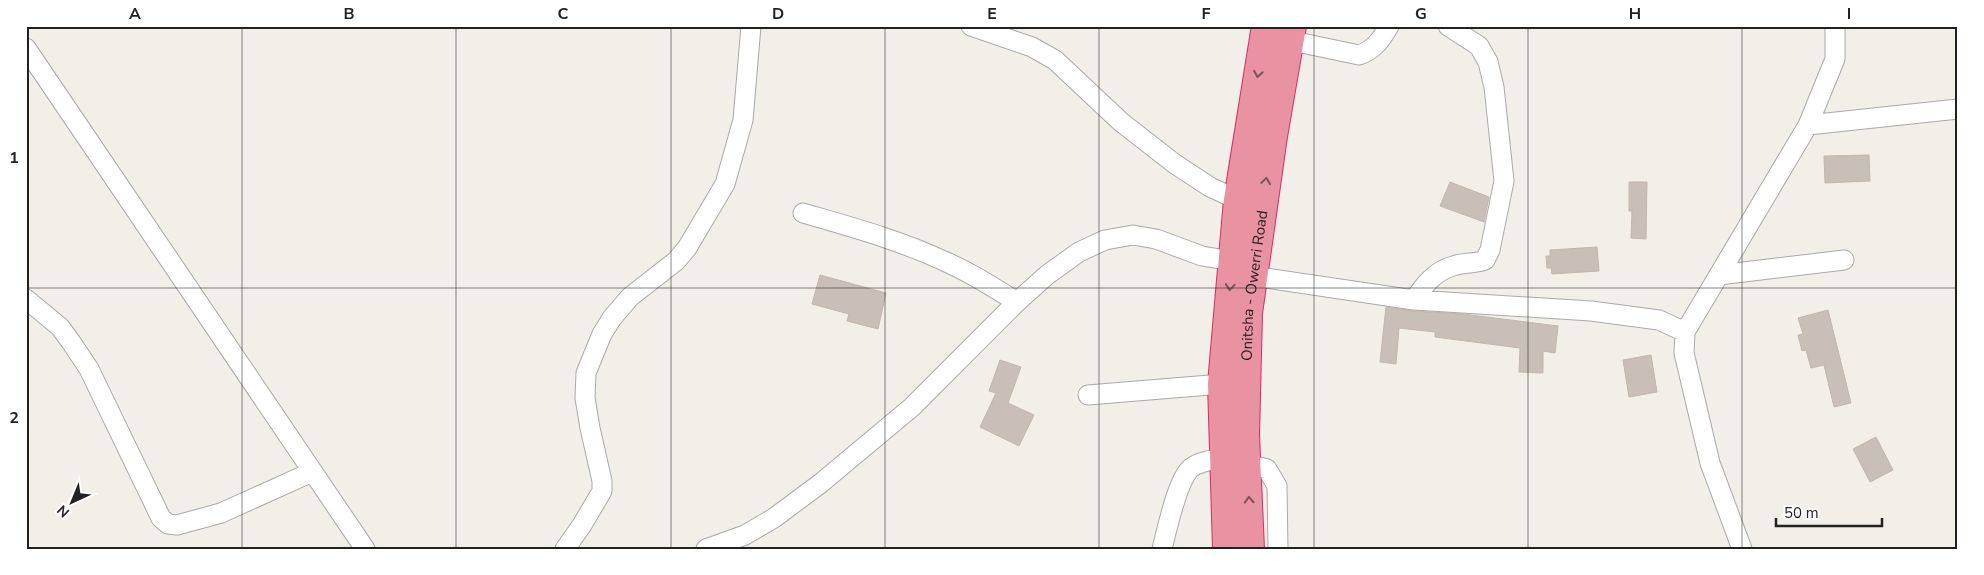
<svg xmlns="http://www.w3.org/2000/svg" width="1984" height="575" viewBox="0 0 1984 575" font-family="'Nunito Sans',sans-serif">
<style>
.building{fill:#c7bfb8;stroke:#c4b6ab}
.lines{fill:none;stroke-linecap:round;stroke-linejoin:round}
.minor-casing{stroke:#a9a9a9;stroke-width:21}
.highway-casing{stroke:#dc2a67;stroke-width:30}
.minor{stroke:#fff;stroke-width:19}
.highway{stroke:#e892a2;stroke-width:28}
.oneway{stroke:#7b545c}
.grid{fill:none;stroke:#222;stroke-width:1;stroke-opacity:0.55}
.labels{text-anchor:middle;stroke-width:4;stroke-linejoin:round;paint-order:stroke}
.street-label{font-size:15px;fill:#222;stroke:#fff}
.neatline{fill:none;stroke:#222;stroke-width:2}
.grid-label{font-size:16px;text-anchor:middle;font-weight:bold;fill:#222}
</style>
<rect width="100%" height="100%" fill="#f2efe9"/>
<path class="building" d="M1869 155 1870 181 1825 183 1824 156Z
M1450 182 1489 197 1484 222 1440 206Z
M1629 182H1647L1646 239 1631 238 1632 211H1629Z
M1597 247 1599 271 1552 274 1551 268H1547L1546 256H1550V250Z
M820 275 886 293 878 329 847 321 849 314 812 304Z
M1386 307 1413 311 1463 314 1558 326 1555 353 1543 351V373L1519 372 1520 348 1435 337V332L1399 328 1396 364 1380 362Z
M1828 310 1851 403 1834 407 1824 365 1811 368 1806 350 1802 351 1798 335 1803 334 1798 318Z
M1651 355 1657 392 1629 397 1623 360Z
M1000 360 1021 367 1008 403 1034 415 1019 446 980 427 996 393 989 391Z
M1876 437 1893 470 1870 482 1853 449Z"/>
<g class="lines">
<defs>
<path id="minor" d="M971 26 1032 47 1055 60 1121 122 1175 164 1210 187 1238 200
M1278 38 1359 55C1374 50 1381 40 1389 26
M26 48 365 549
M1808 125 1958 109
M803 213C851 227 899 240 944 261 970 272 993 287 1017 302
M1719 275 1844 260
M1252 276 1414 300 1591 311 1659 320 1685 332 1684 353 1710 463 1742 549
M26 299 60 327 71 342 89 369 161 518 168 524 177 525 221 513 312 472
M1414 300C1424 285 1435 271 1453 266 1464 262 1475 264 1485 260L1490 250 1504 181 1494 87 1488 62 1479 46 1448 26
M1685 332 1808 125 1835 59V26
M1088 395 1222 384
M1247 464 1267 469 1277 486 1278 549
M565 549 582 525 602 491V481L590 428 585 398 586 373 602 334 612 318 630 297 676 261 687 248 725 184 743 120 751 26
M706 549 745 535 774 518 821 483 912 407 1017 302 1047 275 1079 252 1105 240 1133 235 1156 239 1202 256 1232 261
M1162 549C1167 530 1177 480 1191 468 1200 461 1213 460 1224 458"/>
<g id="highway">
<path d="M1227 549 1222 384 1238 200 1266 26"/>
<path id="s1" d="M1250 549 1245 435 1248 313 1273 136 1292 26"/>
</g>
</defs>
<use href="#minor" class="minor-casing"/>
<use href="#highway" class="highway-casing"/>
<use href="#minor" class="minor"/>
<use href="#highway" class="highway"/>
</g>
<defs><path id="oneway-chevron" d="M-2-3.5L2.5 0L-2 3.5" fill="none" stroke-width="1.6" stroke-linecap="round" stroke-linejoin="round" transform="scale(1.25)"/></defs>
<g class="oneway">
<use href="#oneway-chevron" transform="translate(1258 74) rotate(99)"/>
<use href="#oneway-chevron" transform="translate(1266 181) rotate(-82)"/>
<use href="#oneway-chevron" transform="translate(1230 287) rotate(95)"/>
<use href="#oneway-chevron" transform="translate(1249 500) rotate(-93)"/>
</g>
<path class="grid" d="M242 26V549M456 26V549M671 26V549M885 26V549M1099 26V549M1314 26V549M1528 26V549M1742 26V549M26 288H1958"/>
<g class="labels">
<g class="street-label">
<text dy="5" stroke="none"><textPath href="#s1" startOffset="264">Onitsha - Owerri Road</textPath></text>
</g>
</g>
<rect width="1984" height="575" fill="none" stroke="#ffffff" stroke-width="55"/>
<g transform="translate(72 502) rotate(224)" stroke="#ffffff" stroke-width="4" paint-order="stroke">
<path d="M0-4L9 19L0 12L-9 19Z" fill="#222222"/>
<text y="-8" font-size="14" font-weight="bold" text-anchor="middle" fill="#222222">N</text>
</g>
<path d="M1776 518v8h106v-8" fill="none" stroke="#222222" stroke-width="2.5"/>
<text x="1784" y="518" font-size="15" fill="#222222" stroke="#ffffff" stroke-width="4" paint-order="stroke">50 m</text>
<rect x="28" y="28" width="1928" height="520" class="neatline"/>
<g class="grid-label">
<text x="135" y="19">A</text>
<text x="349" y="19">B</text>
<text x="563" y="19">C</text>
<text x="778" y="19">D</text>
<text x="992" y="19">E</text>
<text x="1206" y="19">F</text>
<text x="1421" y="19">G</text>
<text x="1635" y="19">H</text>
<text x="1849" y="19">I</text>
<text x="14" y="163">1</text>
<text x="14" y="423">2</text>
</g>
</svg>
